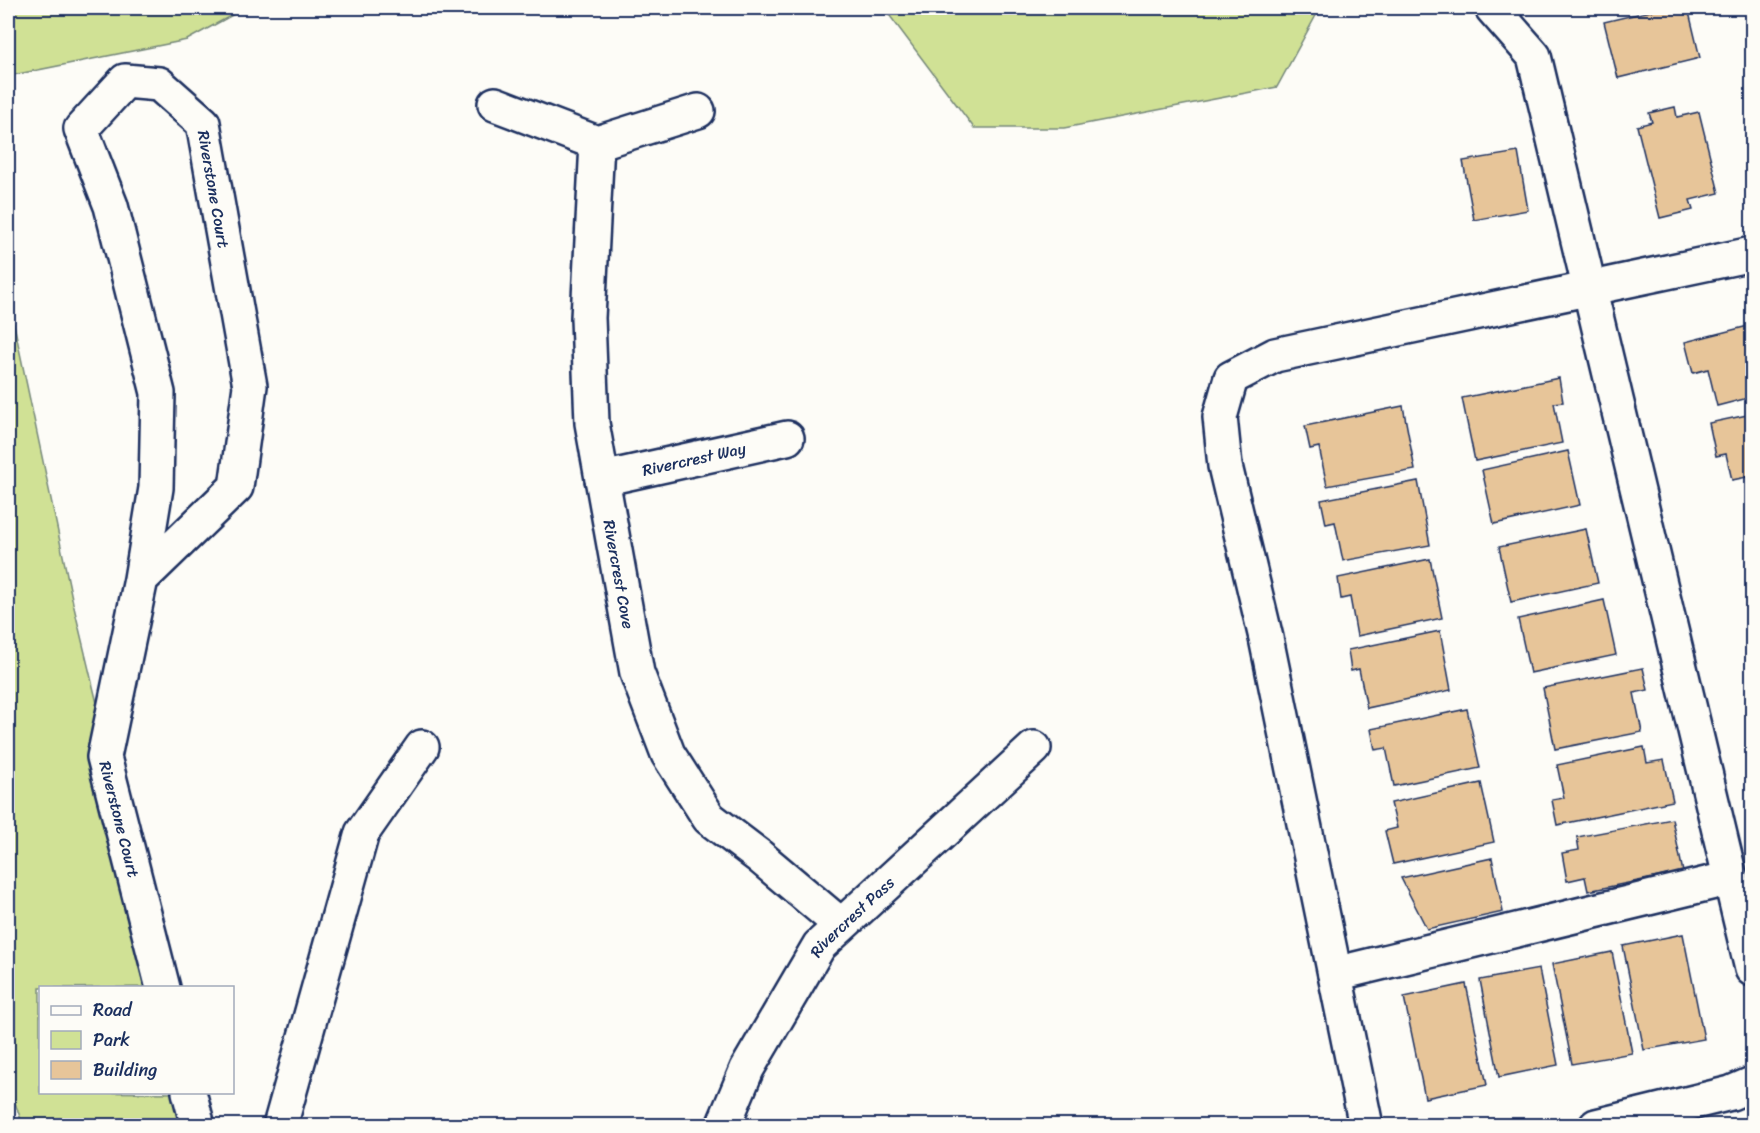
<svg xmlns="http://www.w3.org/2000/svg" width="1760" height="1133" viewBox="0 0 1760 1133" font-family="Sriracha,sans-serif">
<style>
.green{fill:#d0e195;stroke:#76887a;stroke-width:1.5}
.building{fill:#e7c599;stroke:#1b2f5e;stroke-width:1.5}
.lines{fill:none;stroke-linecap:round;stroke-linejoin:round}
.minor-casing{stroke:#1b2f5e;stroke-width:38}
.minor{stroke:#fdfcf7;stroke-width:33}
.labels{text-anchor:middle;stroke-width:5;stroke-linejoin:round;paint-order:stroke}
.street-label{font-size:16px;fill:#1b2f5e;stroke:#fdfcf7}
</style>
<rect width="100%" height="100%" fill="#fdfcf7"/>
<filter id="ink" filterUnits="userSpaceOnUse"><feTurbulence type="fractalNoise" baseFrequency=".0167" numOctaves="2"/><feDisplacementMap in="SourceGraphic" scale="12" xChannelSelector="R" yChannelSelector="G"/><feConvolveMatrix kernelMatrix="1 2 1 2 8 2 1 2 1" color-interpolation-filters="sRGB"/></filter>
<g filter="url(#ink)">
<path class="green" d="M8 8H245L187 40 8 76Z
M884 8H1320L1277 87 1064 128H974Z
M8 296 73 603 165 987 40 988V1092L191 1093 199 1125H23L8 1084Z"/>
<path class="building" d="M1663 8H1688L1700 58 1618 78 1604 22Z
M1675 107 1677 117 1699 112 1719 193 1690 200 1693 210 1660 218 1637 126 1652 122 1649 113Z
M1518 152 1528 210 1474 220 1463 161Z
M1752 325V397L1717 406 1708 369 1693 373 1685 342Z
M1559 378 1563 402 1554 403 1562 443 1475 461 1462 398Z
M1403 406 1415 470 1327 486 1319 447 1310 449 1305 426Z
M1752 414V476L1732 480 1726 454 1716 456 1709 423Z
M1568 451 1580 505 1494 524 1482 470Z
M1418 481 1430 545 1343 561 1335 522 1326 524 1321 500Z
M1586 529 1598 583 1511 602 1499 547Z
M1430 559 1442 618 1357 636 1350 597 1341 599 1338 578Z
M1604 600 1616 655 1530 673 1518 619Z
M1440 631 1451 690 1367 708 1359 669 1351 671 1348 650Z
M1643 668 1648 690 1634 693 1642 732 1555 749 1543 688Z
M1467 709 1480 768 1394 786 1386 748 1375 750 1371 729Z
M1644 747 1647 763 1664 760 1673 801 1557 825 1552 800 1564 798 1557 765Z
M1481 783 1494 842 1393 864 1385 831 1397 828 1391 803Z
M1672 819 1683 872 1588 891 1585 877 1567 881 1562 853 1579 850 1577 837Z
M1492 858 1503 912 1427 929 1401 878Z
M1683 934 1704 1039 1644 1050 1623 946Z
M1612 952 1632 1053 1572 1064 1552 964Z
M1539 969 1558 1065 1499 1077 1480 980Z
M1466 984 1487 1085 1425 1098 1404 997Z"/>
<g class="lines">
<defs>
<g id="minor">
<path d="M1492 8 1534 56 1752 969"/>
<path d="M495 104 597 143 698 111"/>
<path id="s1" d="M597 143 588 318 592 423 637 673 668 754 709 818 759 856 841 925"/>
<path id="s2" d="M602 479 787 438"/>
<path id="s3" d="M141 579 236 487 250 386 203 123 159 84 125 81 81 129 111 206 158 393 156 488 141 579 104 757 163 988"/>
<path d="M1335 974 1731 878"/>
<path d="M189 1092 198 1126"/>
<path d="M280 1126 362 833 422 747"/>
<path id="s4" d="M723 1126 747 1069 819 946 1034 748"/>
<path d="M1366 1126 1266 638 1225 466 1220 417 1231 378 1275 355 1752 254"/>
<path d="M1596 1126 1731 1093 1752 1084"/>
</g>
</defs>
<use href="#minor" class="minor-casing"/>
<use href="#minor" class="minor"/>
</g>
</g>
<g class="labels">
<g class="street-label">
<text transform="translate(214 189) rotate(80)" y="6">Riverstone Court</text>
<text dy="6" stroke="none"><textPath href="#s2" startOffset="94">Rivercrest Way</textPath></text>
<text dy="6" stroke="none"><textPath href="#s1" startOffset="434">Rivercrest Cove</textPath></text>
<text dy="6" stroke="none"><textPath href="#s3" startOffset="1368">Riverstone Court</textPath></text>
<text dy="6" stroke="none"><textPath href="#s4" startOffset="248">Rivercrest Pass</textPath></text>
</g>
</g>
<rect width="1760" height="1133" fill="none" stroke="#fdfcf7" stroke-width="30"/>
<rect x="15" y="15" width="1730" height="1103" fill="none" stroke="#1b2f5e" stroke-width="2" filter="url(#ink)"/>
<rect x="39" y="986" width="195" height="108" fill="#fdfcf7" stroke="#a3aaba" stroke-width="1.5"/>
<rect x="51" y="1006" width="30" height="9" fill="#fdfcf7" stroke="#a3aaba" stroke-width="1.5"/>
<text x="93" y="1016" font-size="18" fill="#1b2f5e">Road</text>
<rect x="51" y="1031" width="30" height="18" fill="#d0e195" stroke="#a3aaba" stroke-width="1.5"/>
<text x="93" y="1046" font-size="18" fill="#1b2f5e">Park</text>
<rect x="51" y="1061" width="30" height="18" fill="#e7c599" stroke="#a3aaba" stroke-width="1.5"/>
<text x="93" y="1076" font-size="18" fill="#1b2f5e">Building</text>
</svg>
